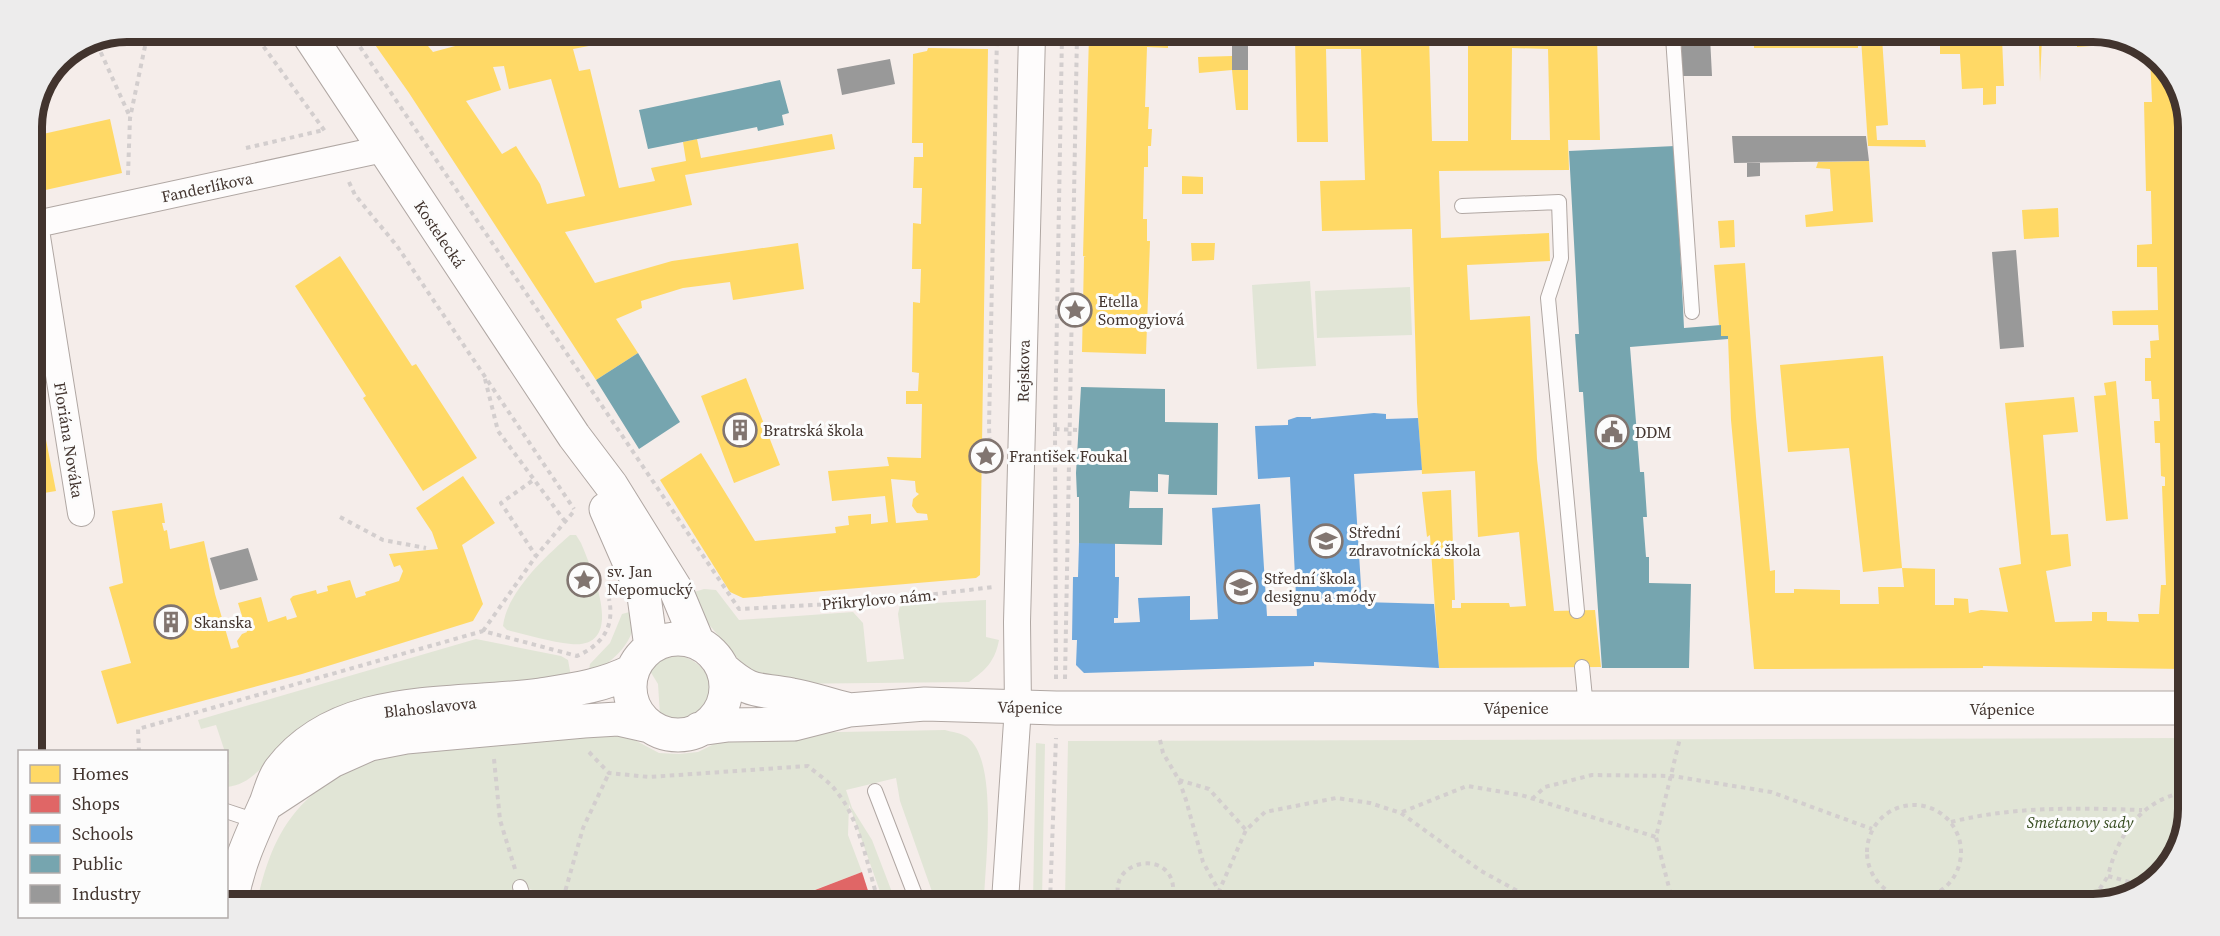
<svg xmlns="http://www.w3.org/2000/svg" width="2220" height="936" viewBox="0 0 2220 936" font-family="'Source Serif 4',serif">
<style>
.green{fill:#e1e5d6}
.homes{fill:#ffd966;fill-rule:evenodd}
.shops{fill:#e06666}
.schools{fill:#6fa8dc}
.public{fill:#76a5af}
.industry{fill:#999}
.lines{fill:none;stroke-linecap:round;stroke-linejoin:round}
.lane-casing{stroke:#b0a7a3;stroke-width:16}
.street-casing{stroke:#b0a7a3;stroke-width:28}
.secondary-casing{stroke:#b0a7a3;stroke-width:35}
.path{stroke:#d3cece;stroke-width:4;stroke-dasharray:4.5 4.5;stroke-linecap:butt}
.lane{stroke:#fefcfc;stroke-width:14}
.street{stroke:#fefcfc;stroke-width:26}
.secondary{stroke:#fefcfc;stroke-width:33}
.labels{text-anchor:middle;stroke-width:6;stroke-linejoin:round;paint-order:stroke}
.street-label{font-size:16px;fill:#42342e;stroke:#fcfcfc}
.poi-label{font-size:16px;fill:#42342e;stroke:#fcfcfc;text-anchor:start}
.park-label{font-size:16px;font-style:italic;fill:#374d21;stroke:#fcfcfc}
.rim{fill:none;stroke:#42342e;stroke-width:8}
</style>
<rect width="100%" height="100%" fill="#f5edea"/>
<path class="green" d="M1310 281 1316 366 1257 369 1252 285Z
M1410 287 1412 335 1317 338 1315 291Z
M570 535H576L581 543C591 568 628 649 571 644 550 642 528 635 507 630L503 626C507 592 545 557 570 535Z
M704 589 716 590 739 620 853 612 863 623 867 662 904 659 898 614 900 605 986 600V637L999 640C995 661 986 670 969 682L776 684 743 665 706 621 691 593Z
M637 610C634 643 617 659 588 676L590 664 610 643 622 614Z
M476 639 561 656 568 660 572 682 264 766C252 777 243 785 227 787V765L229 764 216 725 201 729 198 720Z
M677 655C735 667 707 739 660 715L658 684 650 671 660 660Z
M616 730 659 753 679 754 698 752 734 734 945 730C952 732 961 733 967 737 999 760 985 864 984 901L935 900 900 801 896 778 846 790 852 808 872 840 895 900H883L849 804 848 835 862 872 788 900 541 899 537 891 520 887 495 899 258 898C275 823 303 791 371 758Z
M2182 738 2181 845 2146 888 2093 904 1065 901 1068 741Z
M1036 743 1045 744 1042 901H1033Z"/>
<path class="homes" d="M366 32 425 33 419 35 433 52 503 33H592L594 45 573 49 579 71 590 69 619 188 655 181 651 168 686 161 683 142 697 139 701 158 832 134 835 149 685 175 692 205 565 232 595 283 672 261 798 243 804 289 733 300 730 282 683 288 641 301 642 308 616 319 638 353 596 380 409 93ZM504 66 509 89 551 79 585 196 547 204 540 184 516 146 502 154 466 101 501 90 493 67Z
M1089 35H1168V48L1147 47 1145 107H1149L1148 129H1152L1151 146H1148V167H1144L1143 219H1147V241H1150L1146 354 1082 352 1084 257H1086L1083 256Z
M1295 36H1429L1432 141H1468V36L1597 37 1600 140H1568L1569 170 1439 171 1441 238 1549 233 1550 261 1467 265 1470 320 1530 316 1537 459 1554 611 1595 610 1601 667 1439 668 1430 535 1427 537 1422 492 1451 490 1455 600H1452V608H1461V603H1509L1510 607 1526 606 1519 532 1478 537 1475 471 1422 474 1417 403 1412 229 1322 231 1320 181 1365 180 1361 49H1326L1328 142H1297ZM1512 48 1548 49 1550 140H1511Z
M1754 37 1858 38V48H1754Z
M1861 38H1882L1888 125 1876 126 1877 140H1925L1926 147 1868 146Z
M1921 38H2002L2004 86H1996V104L1983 105V88L1962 89 1960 54H1940V45H1921Z
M2032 38H2042L2040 82 2039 45H2032Z
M2077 38 2091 39V46L2077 47Z
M928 48 988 49 980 575 976 578 743 598 730 592 660 480 701 453 755 541 836 533 835 527 849 525 848 516 871 514V524L888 522 885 496 832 501 828 471 889 466 887 457 921 458 922 404H906V391H918L919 373 912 372 913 302 920 303 921 269H912L913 223 921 224 922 188H913L914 157H923V143H912L913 54 927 51ZM891 479 915 481 916 492 919 494 913 499 912 506 917 513 927 514 928 520 896 523Z
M2150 55 2169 69 2188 121 2183 669 1983 666V668L1754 669 1731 420 1728 337 1721 336V325H1719L1714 265 1745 263 1756 417 1770 571 1775 570V593H1794V589L1840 590V604H1879L1878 587H1904L1902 568 1935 569V605H1954V598L1968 599 1969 613 1981 610 2008 612 1999 568 2021 564 2005 403 2074 397 2078 432 2043 435 2051 535 2068 534 2071 566 2046 571 2055 622 2092 621V612H2107V621L2139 622 2138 614H2159L2161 585H2166L2162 486H2165V477L2161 476 2160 443H2155L2154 421H2160L2159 399H2152L2151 381H2145V358H2151L2150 341 2159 340 2158 325H2113L2112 311 2158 310 2157 267H2137V245L2152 244 2151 191H2146L2144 102H2152Z
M1232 56V70L1199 73 1198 57Z
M1232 70H1248V110H1236Z
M110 119 122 173 32 193V128L34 136Z
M1869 161 1873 222 1806 227 1805 215 1833 211 1830 169 1816 168 1818 162Z
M1182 176 1203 177V194H1182Z
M2058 208 2059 237 2024 239 2022 210Z
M1734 220 1735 247 1720 248 1718 221Z
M1191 243H1215L1214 260 1192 261Z
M340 256 412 366 416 364 477 458 423 491 363 398 366 396 295 286Z
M1883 356 1902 568 1863 572 1849 448 1788 452 1780 365Z
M32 368 56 491 32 495Z
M746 378 780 465 734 483 701 396Z
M2116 381 2128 519 2106 521 2094 396 2106 395 2104 383Z
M463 476 495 523 462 545 483 604 473 621 302 674 117 724 101 671 131 663 109 587 123 583 112 511 162 503 165 523H162L164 531 167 530 170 549 204 541 215 594 231 649 239 647 237 641 242 634 247 632 238 603 261 597 268 622 286 616 287 620 297 617 290 599 293 596 316 590 317 594 328 591 327 586 350 580 356 598 366 595 365 592 399 581 403 571 400 565 394 567 389 554 438 549 432 532 416 508Z"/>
<path class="shops" d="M862 872 871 900H789Z"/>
<path class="schools" d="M1374 413 1386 414V419L1418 418 1422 470 1354 474 1362 602 1434 604 1439 668 1314 662V666L1084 673 1076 665 1077 640H1072L1073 577H1078L1079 543H1115V577H1119L1118 618H1114V623L1140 622 1138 598 1190 596V620L1218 619 1212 508 1260 504 1267 616H1297L1290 477 1258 479 1255 426 1288 425V420L1297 417H1311V419Z"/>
<path class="public" d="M780 80 789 113 782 115 784 125 758 131 757 127 648 149 639 110Z
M1675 146 1684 328 1721 325V336H1728V339L1630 347 1640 472H1644L1647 517H1643L1646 557H1649V583L1691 584 1689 668H1602L1583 392H1579L1575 334H1579L1569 151Z
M638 353 680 422 639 449 596 380Z
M1081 387 1165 389V422L1218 423 1217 495 1168 494 1169 475 1158 474V492L1130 491 1129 508H1163L1162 545 1079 543V497H1077L1076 473Z"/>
<path class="industry" d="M1232 35 1248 36V70H1232Z
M1681 37H1710L1712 76H1682Z
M890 59 895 84 842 95 837 69Z
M1732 136H1866L1869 161 1734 163Z
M1747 163H1760V176L1747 177Z
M2016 250 2024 347 2000 349 1992 252Z
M248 548 258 580 220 590 210 558Z"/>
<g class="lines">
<defs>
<path id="lane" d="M1673 37 1692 312
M1462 206 1559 202 1561 258 1548 298 1577 611
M1582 667 1586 708
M875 791 917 900
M226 811 256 821
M520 887 524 899"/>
<path id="street" d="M35 224 81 513
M32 225 383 149
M1005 901 1018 707 1017 622 1032 35"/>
<path id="secondary" d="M307 32 574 436 611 485 675 588 698 643
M606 509 644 596 651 647
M630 687a48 48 0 1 1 96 0a48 48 0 1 1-96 0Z
M723 669C753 695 756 688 792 695 810 698 829 705 847 709
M699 729 728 725 794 724 849 710 925 704 1056 708H2183
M265 805 332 761 370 744 406 737 584 721 618 719 649 726
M232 898C238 864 252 834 266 803 270 793 273 779 280 770 340 691 454 707 540 695 572 690 603 686 632 671"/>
</defs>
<use href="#lane" class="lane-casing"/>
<use href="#street" class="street-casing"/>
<use href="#secondary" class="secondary-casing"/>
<path class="path" d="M253 32 327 134
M350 32 739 609 871 602 993 587
M97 44 130 117
M246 148 324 130
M128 175 130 118 148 32
M349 182 355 195 397 246 574 509
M485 379 498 431 564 520
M1055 429 1077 430
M991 469 989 427 997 35
M532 481 501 503 536 556
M340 517 383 540 426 548
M483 631 536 556 575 510
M1056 679 1055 429 1062 35
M1065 679 1077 35
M1160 740 1163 753 1179 780 1186 800 1203 862 1219 891
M139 752 138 729 483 631 577 656C602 645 615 627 609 599
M589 752 609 773 649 777 808 766C817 774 829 781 836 791 860 819 867 865 878 900
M494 759 500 820 515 869
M1179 780 1209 789 1246 830
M1532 799 1545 787 1592 775 1672 776 1771 792 1872 829
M1867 852a47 47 0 1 1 94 0a47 47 0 1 1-94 0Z
M1402 812 1467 786 1521 795 1656 837
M1951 822C2015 806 2077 808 2142 810
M2147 887 2108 876C2117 837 2140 801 2182 793
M563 899 583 828 609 773
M1050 901 1056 738
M1120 901C1103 857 1184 845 1172 901
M1223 901 1219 891 1246 830 1265 812 1336 798 1370 803 1401 813 1481 871 1523 894 1584 903
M1480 901 1523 894
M1446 902H1480
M1673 903 1656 837 1680 738
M2090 904 2108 876"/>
<use href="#lane" class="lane"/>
<use href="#street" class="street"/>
<use href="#secondary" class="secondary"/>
</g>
<defs>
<symbol id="sight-ring" viewBox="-11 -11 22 22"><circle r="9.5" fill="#fcfcfc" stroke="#817570" stroke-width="1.5"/><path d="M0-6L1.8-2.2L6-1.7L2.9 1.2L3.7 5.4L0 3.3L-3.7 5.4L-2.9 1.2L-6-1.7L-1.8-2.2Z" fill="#817570"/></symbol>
<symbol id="building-ring" viewBox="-11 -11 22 22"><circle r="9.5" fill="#fcfcfc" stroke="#817570" stroke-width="1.5"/><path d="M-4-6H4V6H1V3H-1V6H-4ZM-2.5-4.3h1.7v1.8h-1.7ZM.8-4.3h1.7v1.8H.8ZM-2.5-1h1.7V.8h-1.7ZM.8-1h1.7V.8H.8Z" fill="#817570"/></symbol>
<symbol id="civic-ring" viewBox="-11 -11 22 22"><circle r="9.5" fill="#fcfcfc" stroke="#817570" stroke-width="1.5"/><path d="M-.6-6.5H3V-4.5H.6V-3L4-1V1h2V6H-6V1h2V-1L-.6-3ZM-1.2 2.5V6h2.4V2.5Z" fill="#817570"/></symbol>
<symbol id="school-ring" viewBox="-11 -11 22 22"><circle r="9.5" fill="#fcfcfc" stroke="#817570" stroke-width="1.5"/><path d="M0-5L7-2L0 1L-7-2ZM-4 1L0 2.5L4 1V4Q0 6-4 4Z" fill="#817570"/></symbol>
</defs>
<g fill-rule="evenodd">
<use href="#sight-ring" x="1056" y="291" width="38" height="38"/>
<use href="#building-ring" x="721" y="411" width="38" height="38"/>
<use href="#civic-ring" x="1593" y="413" width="38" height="38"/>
<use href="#sight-ring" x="967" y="437" width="38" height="38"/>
<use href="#school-ring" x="1307" y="522" width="38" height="38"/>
<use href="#sight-ring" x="565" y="561" width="38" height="38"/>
<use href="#school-ring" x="1222" y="568" width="38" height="38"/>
<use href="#building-ring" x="152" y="603" width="38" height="38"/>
</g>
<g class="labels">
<g class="street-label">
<text transform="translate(207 187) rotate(-12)" y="6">Fanderlíkova</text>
<text transform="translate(440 234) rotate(56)" y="6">Kostelecká</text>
<text transform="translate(1023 371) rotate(-89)" y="6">Rejskova</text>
<text transform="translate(69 440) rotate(81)" y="6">Floriána Nováka</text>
<text transform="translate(879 599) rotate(-5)" y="6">Přikrylovo nám.</text>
<text transform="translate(430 707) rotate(-6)" y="6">Blahoslavova</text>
<text transform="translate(1030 707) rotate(1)" y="6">Vápenice</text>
<text x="1516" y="714">Vápenice</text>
<text x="2002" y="715">Vápenice</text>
</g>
<g class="poi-label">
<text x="1098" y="307">Etella<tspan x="1098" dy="18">Somogyiová</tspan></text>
<text x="763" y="436">Bratrská škola</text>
<text x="1635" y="438">DDM</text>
<text x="1009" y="462">František Foukal</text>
<text x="1349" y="538">Střední<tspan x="1349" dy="18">zdravotnícká škola</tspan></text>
<text x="607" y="577">sv. Jan<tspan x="607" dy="18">Nepomucký</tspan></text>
<text x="1264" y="584">Střední škola<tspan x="1264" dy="18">designu a módy</tspan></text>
<text x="194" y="628">Skanska</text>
</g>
<g class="park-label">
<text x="2080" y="828">Smetanovy sady</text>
</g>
</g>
<path d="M0 0H2220V936H0ZM127 42H2093A85 85 0 0 1 2178 127V809A85 85 0 0 1 2093 894H127A85 85 0 0 1 42 809V127A85 85 0 0 1 127 42Z" fill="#edecec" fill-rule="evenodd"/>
<path class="rim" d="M127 42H2093A85 85 0 0 1 2178 127V809A85 85 0 0 1 2093 894H127A85 85 0 0 1 42 809V127A85 85 0 0 1 127 42Z"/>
<rect x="18" y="750" width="210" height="168" fill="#fcfcfc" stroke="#b2acaa" stroke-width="1.5"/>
<rect x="30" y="765" width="30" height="18" fill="#ffd966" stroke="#b2acaa" stroke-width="1.5"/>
<text x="72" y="780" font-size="18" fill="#42342e">Homes</text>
<rect x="30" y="795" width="30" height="18" fill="#e06666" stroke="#b2acaa" stroke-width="1.5"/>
<text x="72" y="810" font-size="18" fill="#42342e">Shops</text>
<rect x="30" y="825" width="30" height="18" fill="#6fa8dc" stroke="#b2acaa" stroke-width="1.5"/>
<text x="72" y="840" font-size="18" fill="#42342e">Schools</text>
<rect x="30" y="855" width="30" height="18" fill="#76a5af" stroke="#b2acaa" stroke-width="1.5"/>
<text x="72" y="870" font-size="18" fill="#42342e">Public</text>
<rect x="30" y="885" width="30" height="18" fill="#999999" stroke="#b2acaa" stroke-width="1.5"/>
<text x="72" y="900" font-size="18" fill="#42342e">Industry</text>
</svg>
